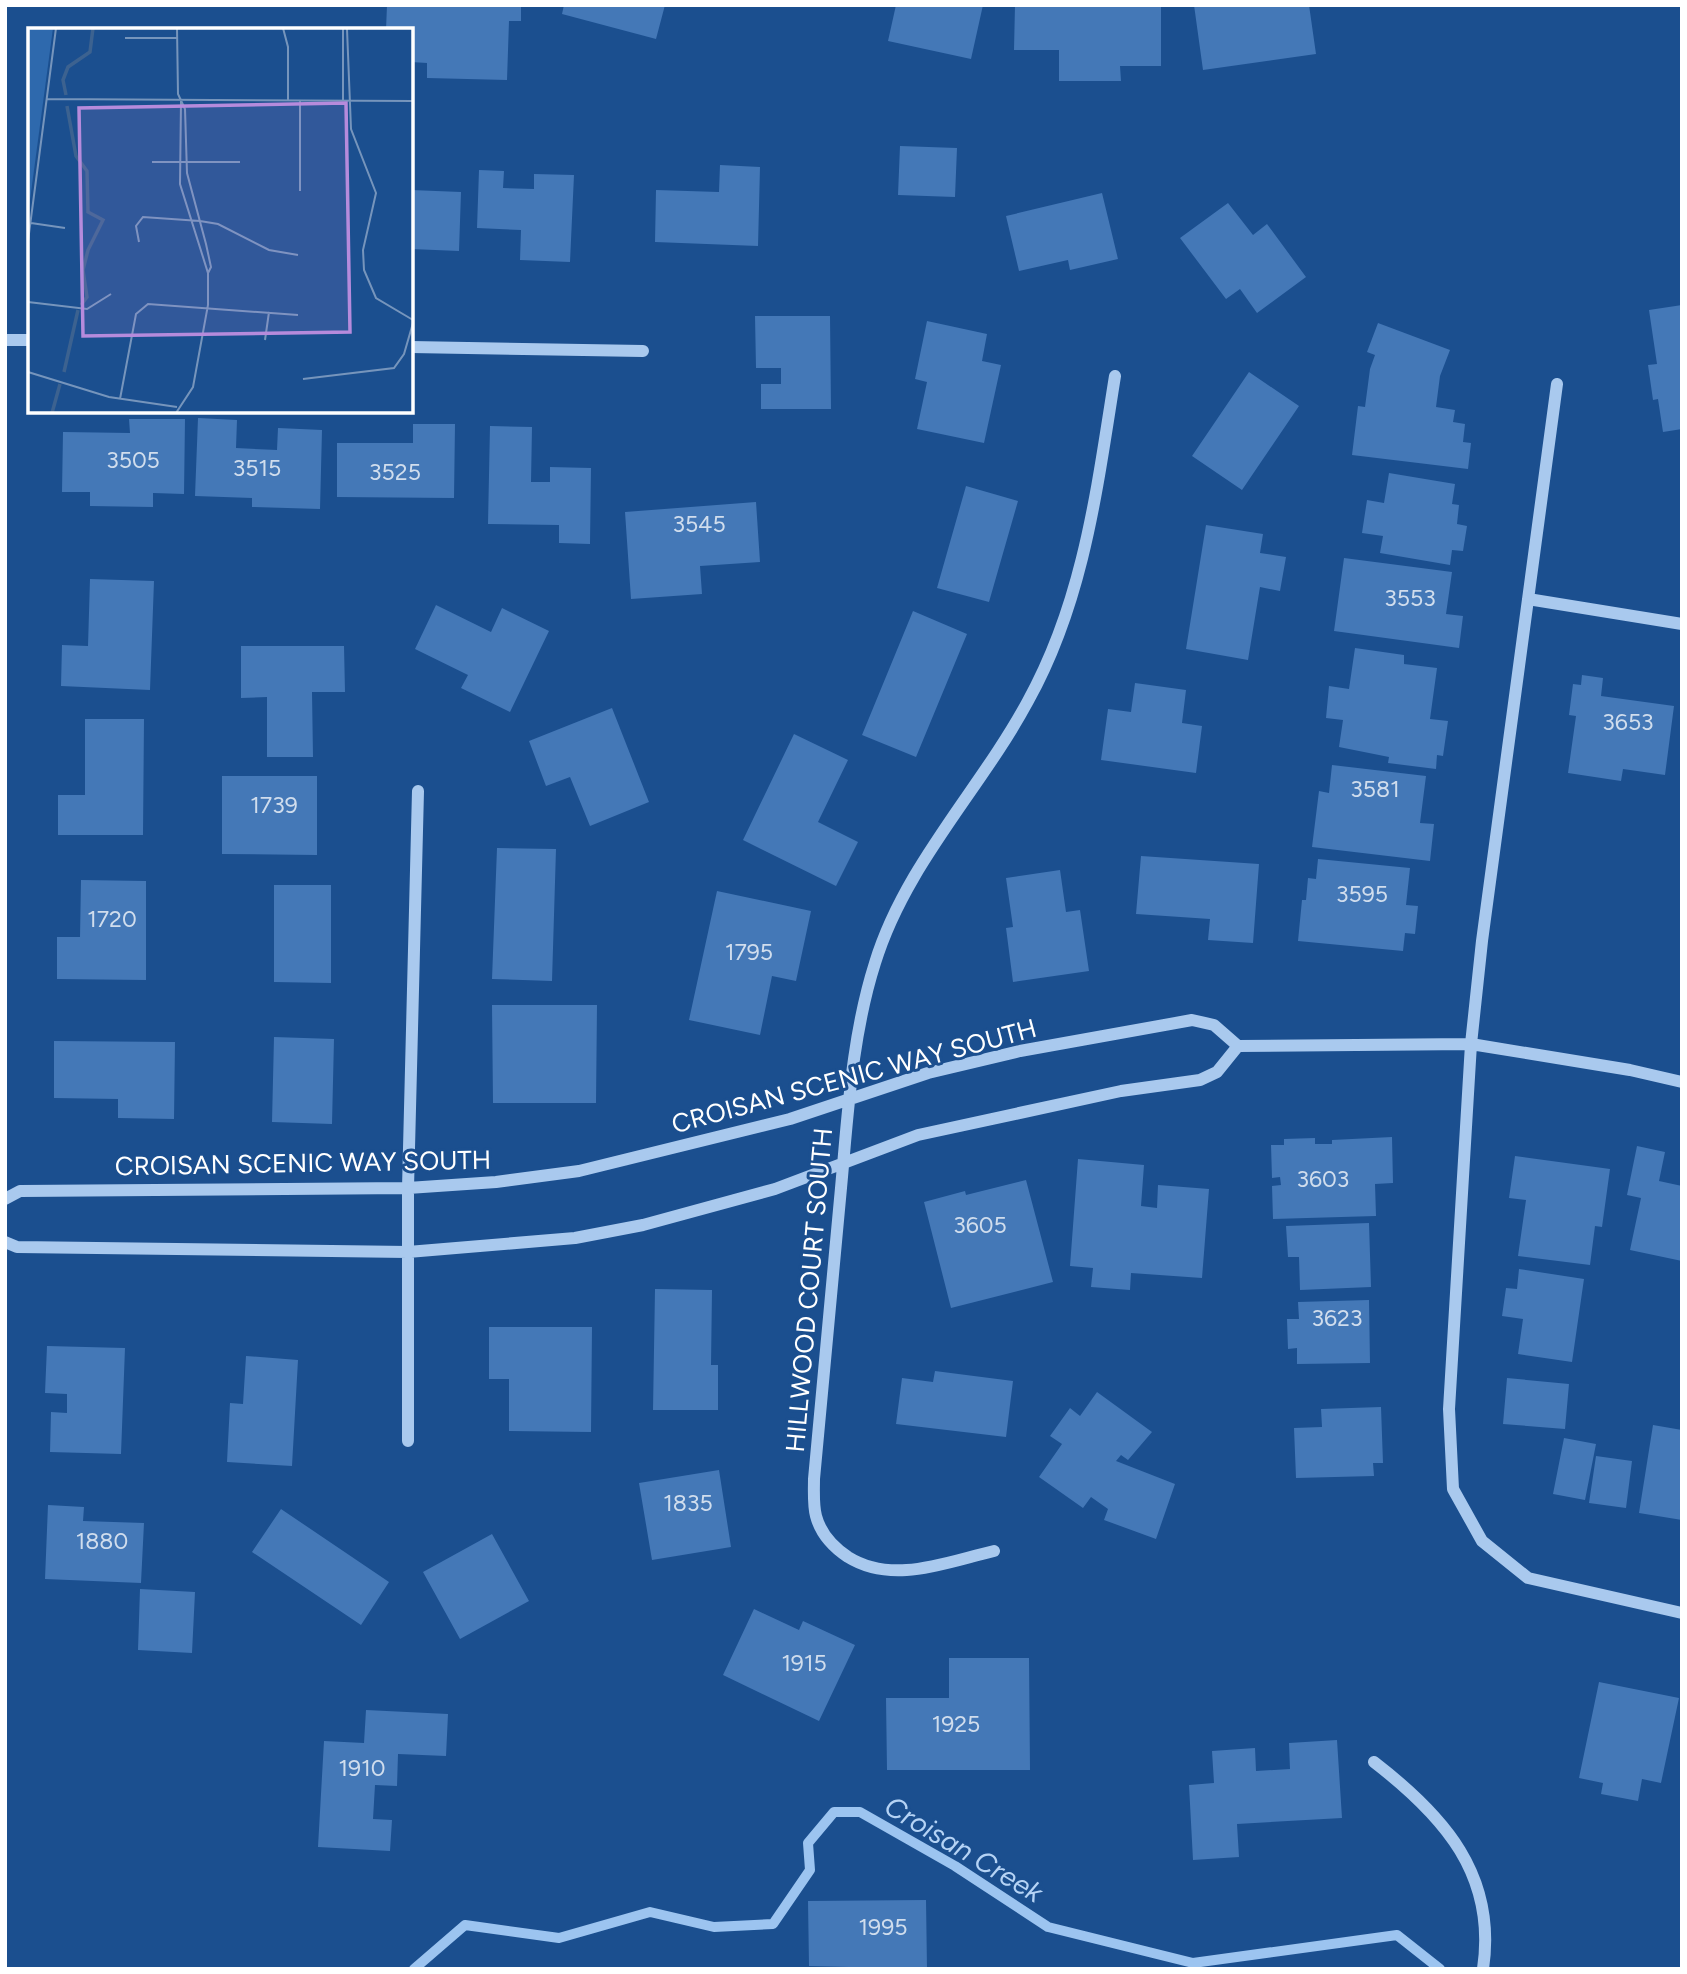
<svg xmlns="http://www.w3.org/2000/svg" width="1687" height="1974" viewBox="0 0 1687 1974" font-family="Figtree,sans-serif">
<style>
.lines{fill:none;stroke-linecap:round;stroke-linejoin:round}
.stream{stroke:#9cc4f0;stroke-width:10}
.building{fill:#4478b7}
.minor{stroke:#a9c9ee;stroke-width:12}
.labels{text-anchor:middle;stroke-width:6;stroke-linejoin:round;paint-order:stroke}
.number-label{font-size:23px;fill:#d0dded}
.street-label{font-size:26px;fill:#fff;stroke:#1b4f8f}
.water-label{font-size:28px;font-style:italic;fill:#b5d3f5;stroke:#1b4f8f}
.inset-river{fill:none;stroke:#3c6290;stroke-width:3.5}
.inset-road{fill:none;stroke:#7695bc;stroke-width:2}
.view{fill:#b68bdc;fill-opacity:0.15;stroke:#b68bdc;stroke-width:3.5}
.inset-edge{fill:none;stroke:#fff;stroke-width:3.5}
</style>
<rect width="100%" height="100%" fill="#1b4f8f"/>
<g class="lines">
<path class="stream" d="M414 1969 465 1925 559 1938 650 1912 714 1927 773 1924 810 1870 808 1843 834 1812H860L955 1866 1048 1927 1193 1963 1397 1935 1440 1969"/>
</g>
<path class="building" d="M387 5H521V21H509L507 80 427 78V63L411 62V30H386Z
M564 5H665L656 39 562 14Z
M896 5H983L971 59 888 41Z
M1015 5H1161V66H1120L1121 81H1059V50H1014Z
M1194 5H1309L1316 54 1203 70Z
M900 146 957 148 955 197 898 195Z
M720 165 760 167 758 246 655 242 656 190 719 192Z
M479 170 504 171 503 188 534 189V174L574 175 570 262 520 260 521 230 477 228Z
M411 190 461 192 459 251 411 249Z
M1102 193 1118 259 1070 270 1068 260 1019 271 1006 216Z
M1228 203 1253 235 1267 224 1306 277 1257 313 1240 289 1226 299 1180 238Z
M1682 305V429L1663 432 1658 399 1653 400 1648 365 1657 364 1649 310Z
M755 316H830L831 409H761V384H781V368H756Z
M927 321 987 334 982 361 1001 365 984 443 917 429 927 382 915 379Z
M1378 323 1450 350 1440 376 1436 407 1455 410 1453 422 1465 424 1463 442 1471 443 1468 469 1352 455 1358 406 1365 407 1370 369 1375 355 1367 352Z
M1249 372 1299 406 1242 490 1192 456Z
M198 418 237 420 236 448 277 450 278 428 322 430 320 509 252 507V498L195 496Z
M129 419H185L184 494 153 493V507L90 506V492H62L63 432 130 433Z
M413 424H455L454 498 337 497V443H413Z
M490 426 532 427 531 482H550V467L591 468 590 544 559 543V525L488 524Z
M1389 473 1455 484 1452 504 1459 505 1457 524 1467 526 1463 551 1452 550 1450 565 1380 553 1383 536 1362 533 1367 500 1384 503Z
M966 486 1018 501 989 602 937 588Z
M756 502 760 562 700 566 702 594 631 599 625 512Z
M1206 525 1263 534 1260 553 1286 557 1280 591 1260 587 1248 660 1186 649Z
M1344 558 1452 572 1446 614 1463 616 1459 648 1334 631Z
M90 579 154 581 150 690 61 686 62 645 88 646Z
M436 605 491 632 502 608 549 631 510 712 461 688 468 675 415 649Z
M913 611 967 634 916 757 862 735Z
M241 646H344L345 692H312L313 757H267V697L241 698Z
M1355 648 1404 655V664L1437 668 1430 719 1448 721 1443 756 1437 755 1436 769 1388 763 1389 757 1339 747 1343 720 1326 718 1329 686 1349 689Z
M1582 675 1603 678 1601 696 1674 706 1665 775 1623 769 1621 781 1568 773 1576 716 1569 715 1573 684 1581 685Z
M1135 683 1186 690 1182 723 1202 726 1196 773 1101 760 1108 709 1131 712Z
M612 708 649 802 590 826 570 777 546 786 529 741Z
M85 719H144L143 835H58V795H85Z
M794 734 848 760 818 822 858 842 836 886 743 840Z
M1332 765 1426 776 1420 823 1434 824 1430 861 1312 847 1319 791 1329 793Z
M222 776H317V855L222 854Z
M497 848 556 849 552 981 492 979Z
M1141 856 1259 864 1253 943 1208 940 1210 919 1136 914Z
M1318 859 1410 868 1406 905 1418 906 1415 934 1405 933 1403 951 1298 941 1302 900H1306L1308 878 1316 879Z
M1060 870 1066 912 1080 910 1089 971 1013 982 1006 928 1013 927 1006 878Z
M81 880 146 881V980L57 979V937H80Z
M274 885H331V983L274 982Z
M717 891 811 911 796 981 772 976 760 1035 689 1020Z
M492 1005H597L596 1103H493Z
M274 1037 334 1039 332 1124 272 1122Z
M54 1041 175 1042 174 1119 118 1118V1099L54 1098Z
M1392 1137 1393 1183 1375 1184 1376 1216 1273 1219 1272 1186 1281 1185 1280 1177 1272 1178 1271 1145H1284V1139L1315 1138V1144H1332V1140Z
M1637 1146 1665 1152 1659 1181 1682 1186V1261L1630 1250 1641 1198 1627 1195Z
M1515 1156 1610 1169 1602 1227 1595 1226 1590 1265 1518 1256 1526 1200 1509 1198Z
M1078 1159 1144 1165 1141 1206 1157 1208 1158 1185 1209 1189 1202 1278 1131 1273 1130 1290 1091 1287 1093 1268 1070 1266Z
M1026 1180 1053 1282 951 1308 924 1202 965 1191 966 1195Z
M1369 1223 1371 1287 1300 1290 1299 1257H1288L1286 1226Z
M1519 1269 1584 1279 1572 1362 1518 1354 1523 1319 1502 1316 1506 1288 1517 1289Z
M655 1289 712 1290 711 1365H718V1410H653Z
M1369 1300 1370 1363 1297 1364V1348L1288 1349 1287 1319H1299L1298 1302Z
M489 1327H592L591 1432 509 1431V1379H489Z
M47 1346 125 1348 121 1454 50 1452 51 1412 67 1413V1394L45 1393Z
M246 1356 298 1360 292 1466 227 1462 230 1403 243 1404Z
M935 1371 1013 1381 1006 1437 896 1424 902 1378 933 1382Z
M1507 1378 1569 1384 1565 1429 1503 1424Z
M1097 1392 1152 1432 1128 1460 1121 1455 1116 1461 1175 1484 1156 1539 1104 1520 1108 1509 1091 1497 1083 1508 1039 1477 1062 1444 1050 1436 1070 1408 1080 1416Z
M1381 1407 1383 1463H1373L1374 1476 1296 1478 1294 1428 1322 1427 1321 1409Z
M1653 1425 1682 1430V1520L1639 1513Z
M1564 1438 1596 1444 1585 1500 1553 1494Z
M1596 1456 1632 1461 1626 1508 1589 1503Z
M719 1470 731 1547 652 1560 639 1483Z
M48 1505 84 1507 83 1521 144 1523 141 1583 45 1579Z
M281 1509 389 1582 361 1625 252 1552Z
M492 1534 529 1601 460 1639 423 1572Z
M140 1589 195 1592 192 1653 138 1650Z
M754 1609 799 1630 803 1621 855 1645 819 1721 723 1675Z
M949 1658H1029L1030 1770H887L886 1698H949Z
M1599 1682 1679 1698 1661 1783 1642 1779 1638 1801 1601 1794 1603 1783 1579 1778Z
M366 1710 448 1714 446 1756 398 1754 397 1786 375 1785 373 1819 392 1820 390 1851 318 1847 324 1741 364 1743Z
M1337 1740 1342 1818 1237 1824 1239 1857 1193 1860 1189 1785 1214 1783 1212 1751 1255 1748 1256 1771 1290 1769 1289 1743Z
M926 1900 927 1969 809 1966 808 1901Z"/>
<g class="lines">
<path class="minor" d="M5 340H30
M411 347 643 351
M1557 384 1482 941 1471 1044 1449 1409 1453 1489 1482 1541 1528 1578 1682 1613
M1528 599 1682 624
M1238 1046 1471 1044 1630 1070 1682 1082
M5 1199 20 1191 408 1188 496 1182 579 1171 790 1119 928 1073 1020 1051 1192 1020 1214 1025 1238 1046 1217 1072 1200 1080 1121 1091 918 1135 775 1189 643 1225 575 1238 408 1252 17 1247 5 1242
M408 1441V1188L418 791
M994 1551C946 1562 893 1585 848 1557 833 1547 821 1535 816 1516 813 1505 814 1490 814 1479 823 1382 832 1285 841 1188 848 1112 852 1035 875 963 905 865 980 790 1028 701 1084 600 1097 488 1115 376
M1374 1762C1444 1816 1497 1875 1483 1969"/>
</g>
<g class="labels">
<g class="number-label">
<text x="133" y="468">3505</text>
<text x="257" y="476">3515</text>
<text x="395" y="480">3525</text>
<text x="699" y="532">3545</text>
<text x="1410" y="606">3553</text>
<text x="1628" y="730">3653</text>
<text x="1375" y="797">3581</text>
<text x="274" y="813">1739</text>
<text x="1362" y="902">3595</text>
<text x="112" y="927">1720</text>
<text x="749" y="960">1795</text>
<text x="1323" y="1187">3603</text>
<text x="980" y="1233">3605</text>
<text x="1337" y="1326">3623</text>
<text x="688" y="1511">1835</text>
<text x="102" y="1549">1880</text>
<text x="804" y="1671">1915</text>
<text x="956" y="1732">1925</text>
<text x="362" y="1776">1910</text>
<text x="883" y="1935">1995</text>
</g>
<g class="street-label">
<text transform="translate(854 1076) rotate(-15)" y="9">CROISAN SCENIC WAY SOUTH</text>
<text transform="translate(303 1163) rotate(-1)" y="9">CROISAN SCENIC WAY SOUTH</text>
<text transform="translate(809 1290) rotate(-85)" y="9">HILLWOOD COURT SOUTH</text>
</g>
<g class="water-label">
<text transform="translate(964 1849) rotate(31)" y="10">Croisan Creek</text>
</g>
</g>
<g transform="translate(28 28)">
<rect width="385" height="385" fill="#1b4f8f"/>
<path d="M0 0H25L0 187Z" fill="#2e69ad"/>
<path class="inset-river" d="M38 67 35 52 40 39 62 24 65 0M39 78 48 128 59 143 60 184 75 192 60 222 55 242 59 269 53 277M36 344 50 282M24 385 32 356"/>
<path class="inset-road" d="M149 0 150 66 157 81 159 145 178 216 183 239 180 245 152 156 153 73M255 0 260 19V73M319 1 323 101 348 165 335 222 336 242 348 270 385 292M97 10H149M18 71 385 73M272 73V163M315 73V0M124 134H212M3 195 37 200M0 213 28 0M111 214 108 198 115 189 172 193 190 196 241 222 270 227M0 274 59 281 83 266M237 312 241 284M0 344 81 369 149 379M275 351 366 340 376 326 385 295M92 371 108 286 120 276 270 287M148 385 165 359 180 277V245"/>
<path class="view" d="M318 75 322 304 55 308 51 80Z"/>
<rect width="385" height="385" class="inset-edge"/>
</g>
<rect width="1687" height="1974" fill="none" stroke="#ffffff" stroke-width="14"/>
</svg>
